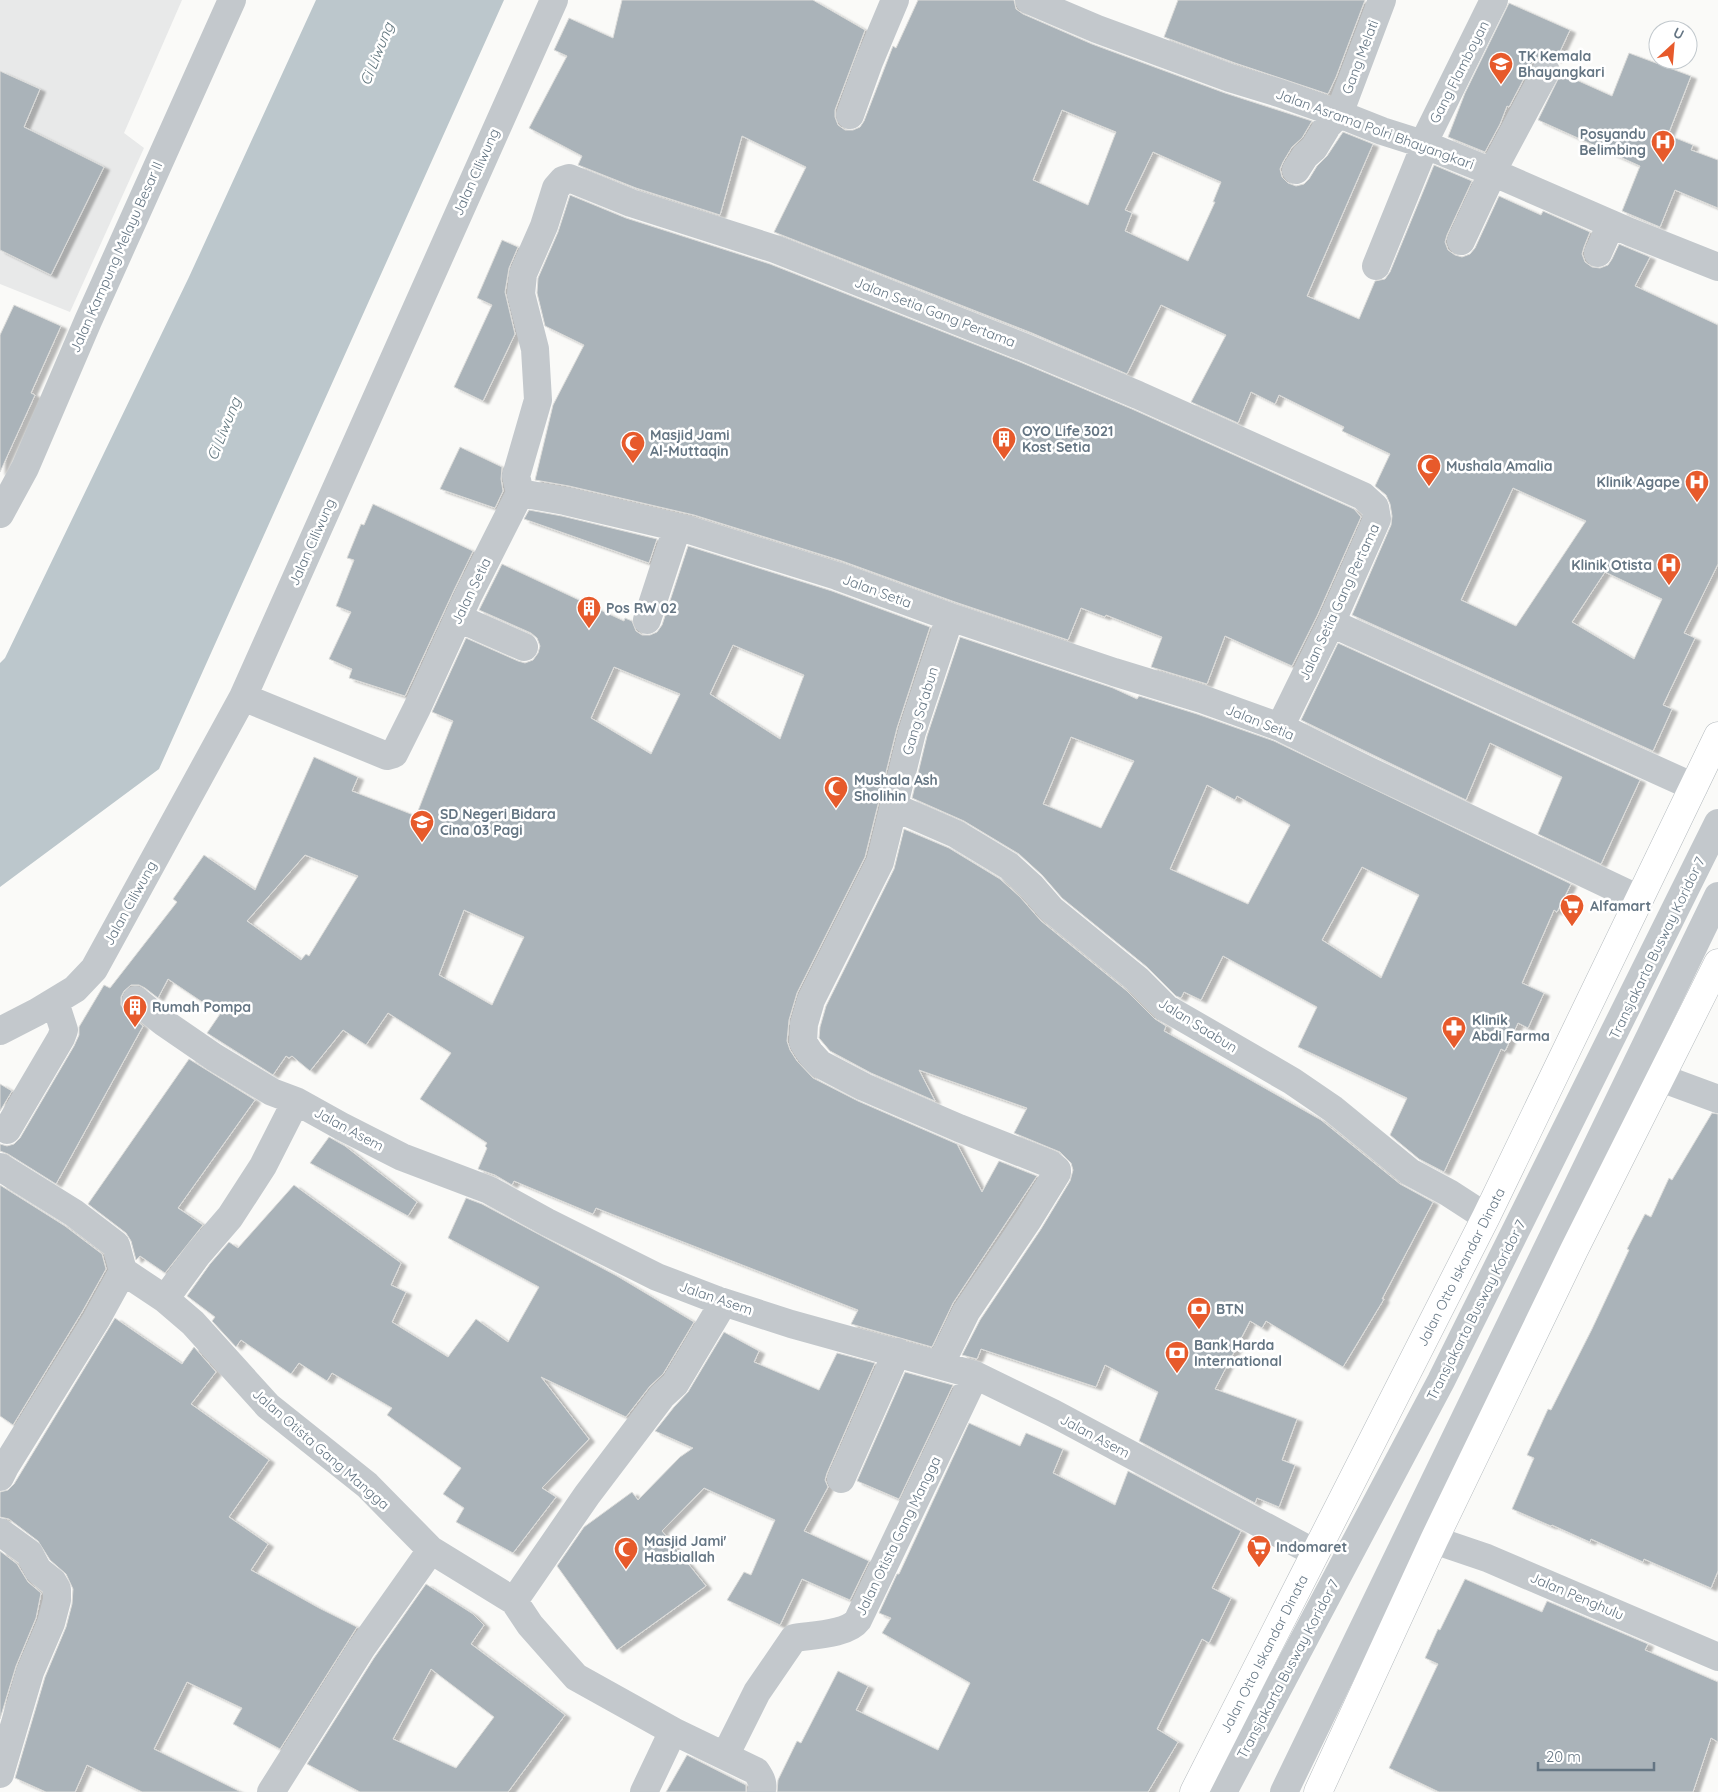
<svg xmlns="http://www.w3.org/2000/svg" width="1718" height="1792" viewBox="0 0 1718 1792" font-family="Quicksand,sans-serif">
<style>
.built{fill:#e8e9e9}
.water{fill:#bcc7cc}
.building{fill:#aab3b9;stroke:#dcdcda;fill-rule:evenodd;filter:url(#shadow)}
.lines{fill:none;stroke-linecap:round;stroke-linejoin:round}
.major-casing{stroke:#b4babe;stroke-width:29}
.minor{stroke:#c3c8cc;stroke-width:28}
.major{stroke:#fff;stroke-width:28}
.labels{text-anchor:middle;stroke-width:5;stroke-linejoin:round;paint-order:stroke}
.poi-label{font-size:14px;font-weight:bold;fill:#647583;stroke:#fff;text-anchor:start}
.street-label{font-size:14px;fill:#647583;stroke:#fff}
.water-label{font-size:15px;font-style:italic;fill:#5f747c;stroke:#fff}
</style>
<defs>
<filter id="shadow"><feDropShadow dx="5.5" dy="3" stdDeviation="1" flood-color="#0004"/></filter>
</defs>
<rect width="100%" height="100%" fill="#fafaf8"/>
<path class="built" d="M0 0H182L124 133 144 148 70 312 0 284Z"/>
<path class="water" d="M316 0H504L159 769 0 887V663L5 658 189 277Z"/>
<path class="building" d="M622 0H813L865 30 835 110V117L838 125 845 130H853L860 127 864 121 893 46 896 48 918 0H1014L1016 9 1023 14 1092 44 1225 93 1312 121 1302 138 1292 147 1283 162 1280 169 1282 177 1288 183 1296 186 1304 184 1309 179 1317 166 1327 156 1343 132 1373 144 1307 296 1359 319 1375 281 1385 279 1390 272 1434 165 1472 181 1447 235 1445 242 1448 250 1455 255 1462 257 1470 254 1475 248 1499 196 1541 215 1543 211 1590 232 1584 247 1582 254 1585 262 1592 267 1600 268 1608 265 1612 259 1619 244 1650 257 1635 286 1718 325V564L1684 633 1695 638 1663 705 1672 709 1653 751 1352 615 1391 525 1392 516 1390 504 1386 495 1375 486 1390 454 1342 431 1344 427 1279 395 1275 404 1251 392 1238 423 1191 402 1226 335 1161 305 1127 374 1032 333 774 232 806 167 742 136 720 215 636 188 578 165 582 156 529 128 567 56 554 50 569 18 613 38ZM1062 110 1116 132 1088 205 1033 180ZM1153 152 1221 182 1213 202H1215L1188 261 1125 231 1132 213 1125 210ZM1513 488 1586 521 1516 626 1461 600ZM1605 572 1662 599 1634 659 1572 622Z
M1178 0H1365L1336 77 1328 94 1235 63 1164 37Z
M1509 3 1570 30 1556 60 1553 57 1545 55 1537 58 1532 63 1509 107 1507 106 1500 124 1485 152 1448 137 1465 93Z
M1629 53 1691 76 1668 135 1693 145 1691 150 1718 160V208L1675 190 1660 227 1622 211 1640 166 1538 120 1561 73 1612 96Z
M0 71 40 89 24 127 104 167 51 275 0 250Z
M570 195 626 218 770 264 1020 362 1132 409 1354 509 1361 517 1317 616 1292 666 1225 636 1207 684 1151 667 1162 637 1106 615 1105 617 1081 608 1068 640 955 602 842 561 694 515 569 486 535 480 553 405 584 345 545 326 537 293 538 278 558 232Z
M502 240 518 247 509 268 505 292 515 334 483 401 454 387 492 305 477 298Z
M14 305 61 326 31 393 35 395 0 472V335Z
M460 447 502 467 501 479 503 491 495 508 440 489Z
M373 504 473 551 454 590 405 696 349 678 352 669 329 659 351 612 336 606 354 560 347 558 361 524 364 525Z
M529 510 562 516 657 539 649 563 524 519Z
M688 546 832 591 930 627 897 728 865 857 797 993 789 1020 787 1041 790 1050 797 1061 813 1078 858 1101 957 1144 982 1192 999 1161 1037 1176 953 1303 932 1347 851 1324 858 1310 596 1208 593 1214 514 1181 512 1185 495 1175 478 1169 487 1148 485 1146 487 1143 420 1099 451 1053 388 1013 366 1045 343 1030 310 1071 292 1056 289 1058 286 1056 273 1075 207 1033 220 1014 168 979 158 998 145 988 139 985H131L124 991 121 997V1005L126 1012 143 1026 56 1184 8 1154 0 1151V1144L7 1146 14 1144 20 1138 74 1046 79 1035V1027L104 985 110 988 177 902 173 899 204 855 255 890 314 757 358 777 352 791 416 816 453 721 432 712 466 638 518 661 525 663 533 660 538 653 540 646 537 638 531 633 479 610 502 564 624 621 625 618 632 621 636 631 642 635H650L657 632 662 625ZM733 645 804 675 780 739 710 694ZM614 667 680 694 651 754 591 718ZM305 855 358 876 309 956 306 954 301 960 247 921ZM464 910 524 937 492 1005 439 975Z
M960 637 1113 688 1137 699 1139 696 1197 714 1274 741 1571 884 1557 912 1554 910 1522 983 1544 993 1528 1028 1518 1023 1505 1051 1501 1049 1444 1172 1419 1159 1390 1135 1407 1098 1298 1047 1317 1007 1223 956 1201 1000 1184 992 1181 998 1176 996 1147 967 1062 898 1042 875 1019 854 964 821 912 798 927 736ZM1071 737 1134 761 1101 828 1043 804ZM1207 785 1235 800 1237 796 1290 825 1248 904 1170 869ZM1362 867 1419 895 1381 978 1322 940Z
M1338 643 1640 780 1601 864 1538 834 1562 777 1490 743 1466 800 1301 720Z
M904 829 949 848 1000 879 1020 897 1041 921 1127 991 1155 1019 1166 1026 1164 1031 1321 1120 1400 1184 1433 1202 1382 1299H1384L1343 1367 1266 1321 1262 1328 1250 1321 1215 1389 1297 1419 1282 1460 1295 1465 1279 1507 1257 1498 1255 1503 1139 1441 1158 1392 1105 1365 1096 1387 981 1349 977 1359 962 1355 980 1320 1041 1229 1070 1181 1073 1170 1071 1163 1060 1152 1014 1133 1027 1108 919 1070 935 1101 871 1073 830 1051 819 1038 820 1027 826 1006 894 869Z
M189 1059 255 1100 178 1208 203 1225 165 1273 140 1256 136 1260 131 1241 126 1233 88 1204Z
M0 1084 12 1091 0 1111Z
M1712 1113 1718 1114V1571L1711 1588 1644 1559 1643 1562 1591 1539 1590 1542 1552 1525 1551 1526 1512 1509 1534 1458 1527 1455 1548 1409 1551 1410 1592 1329 1629 1250 1627 1249 1645 1214 1651 1217 1669 1178 1672 1180Z
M329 1137 345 1146 417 1202 408 1216 310 1163Z
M0 1185 65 1226 102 1254 106 1269 82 1312 13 1425 0 1416Z
M294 1185 401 1263 391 1285 406 1292 392 1322 448 1357 476 1319 508 1342 539 1287 448 1238 466 1198 482 1204 617 1276 694 1322 663 1374 650 1386 626 1417 541 1377 589 1439 542 1488 556 1497 513 1553 456 1522 464 1508 443 1494 461 1468 387 1415 392 1408 332 1373 327 1381 299 1363 291 1374 241 1340 236 1347 212 1321 215 1317 187 1296 210 1264 229 1242 238 1248Z
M115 1318 182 1364 194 1347 216 1372 191 1404 269 1460 229 1517 268 1544 251 1570 319 1608 357 1627 280 1749 233 1724 242 1708 187 1682 154 1749 241 1792H142L87 1765 75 1792H46L15 1778 45 1677 66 1627 72 1604 73 1589 66 1574 50 1560 38 1541 9 1519 0 1517V1492L8 1490 14 1484Z
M724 1332 759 1351 754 1362 819 1390 837 1353 875 1363 827 1473 825 1480 828 1487 804 1531 869 1561 850 1600 802 1579 780 1625 727 1600 744 1572 751 1575 775 1520 704 1488 662 1531 706 1586 617 1650 557 1566 584 1527 632 1492 638 1500 680 1457 693 1448 655 1431 674 1407 688 1392Z
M905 1372 953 1385 899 1499 857 1481Z
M969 1423 1020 1446 1026 1433 1063 1449 1053 1473 1115 1505 1128 1471 1241 1531 1212 1588 1231 1598 1209 1643 1202 1639 1157 1729 1178 1742 1148 1792H777L778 1780 797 1741 801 1743 838 1671 868 1686 856 1710 938 1750 970 1683 882 1633 891 1618 879 1613 897 1574H899Z
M0 1551 17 1564 28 1582 41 1593 36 1618 16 1666 0 1719Z
M1465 1579 1542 1612 1547 1601 1648 1644 1645 1650 1718 1682V1742L1711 1738 1693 1792H1439L1389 1768 1438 1664 1425 1658 1438 1629 1440 1630Z
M426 1584 473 1614 484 1625 471 1644 565 1715 508 1792H360L307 1764 374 1658ZM431 1669 494 1717 456 1768 393 1739Z
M687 1755 746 1785V1792H666Z"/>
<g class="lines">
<defs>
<path id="major" d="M1194 1792 1486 1217 1718 736
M1318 1792 1434 1540 1574 1250 1718 963"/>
</defs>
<use href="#major" class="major-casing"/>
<path class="minor" d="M1029 0 1097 29 1230 78 1279 93 1339 114 1382 131 1423 144 1492 172 1630 232 1718 267
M850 115 869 62 895 0
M1296 170 1305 156 1314 148 1328 125 1339 114 1382 0
M1492 172 1546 71
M1461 241 1493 172
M1598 253 1611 224
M1376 266 1421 155 1423 144 1494 0
M520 493 516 476 538 400 535 349 521 294 523 274 544 226 556 188 563 180 569 178 631 203 775 249 1026 348 1138 395 1363 496 1375 507 1377 519 1331 623 1280 727
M520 493 565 501 689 530 837 576 950 617 1114 672 1202 699 1280 727 1367 770 1639 899
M0 514 25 468 88 321 232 0
M458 618 524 647
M647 620 677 528
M1331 623 1694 787
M243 697 387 756 394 754 417 708 468 596 520 493
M894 807 956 834 1009 866 1031 886 1051 909 1137 979 1166 1008 1292 1081 1333 1109 1410 1172 1449 1193 1486 1217
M136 1000 163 1022 214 1057 272 1092 296 1101 341 1126 402 1157 489 1190 547 1222 657 1277 717 1300 791 1324 975 1375 1053 1413 1315 1553
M0 1031 37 1012 75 989 94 969 243 697 554 0
M1661 1078 1718 1099
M7 1130 61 1038 64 1030 55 1002
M0 1167 74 1213 116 1245 123 1271 165 1299 193 1323 268 1406 367 1485 431 1550 514 1601 530 1625 576 1677 673 1731 756 1771C760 1777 765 1784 761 1792
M165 1299 198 1254 230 1217 263 1166 296 1101
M940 1365 966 1312 1028 1220 1057 1173V1170L1050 1164 959 1128 864 1087 820 1064 810 1053 803 1042 804 1024 811 1000 880 862 912 732 950 617
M0 1477 5 1467 96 1320 123 1271
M841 1479 897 1352
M0 1532 29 1553 38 1570 53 1582 57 1589V1600L51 1623 30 1672 0 1774
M1434 1540 1487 1558 1718 1657
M514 1601 587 1495 662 1396 675 1384 719 1310 717 1300
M725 1756 757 1692 794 1638C811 1635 847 1635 858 1620L975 1375
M271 1792 361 1649 431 1550
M644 1792 673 1731
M1223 1792 1441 1381 1718 823
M1284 1792 1718 896"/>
<use href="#major" class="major"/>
</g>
<defs>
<symbol id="school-pin" viewBox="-11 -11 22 30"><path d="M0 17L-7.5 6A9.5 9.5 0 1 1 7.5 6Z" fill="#e75a2b" stroke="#fff"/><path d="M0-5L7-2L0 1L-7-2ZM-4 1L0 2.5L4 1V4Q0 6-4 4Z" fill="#fff"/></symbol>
<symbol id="hospital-pin" viewBox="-11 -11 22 30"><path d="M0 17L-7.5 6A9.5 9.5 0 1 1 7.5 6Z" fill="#e75a2b" stroke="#fff"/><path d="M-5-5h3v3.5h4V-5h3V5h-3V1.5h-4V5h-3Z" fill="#fff"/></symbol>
<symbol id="building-pin" viewBox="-11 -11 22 30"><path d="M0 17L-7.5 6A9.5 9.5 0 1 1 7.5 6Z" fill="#e75a2b" stroke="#fff"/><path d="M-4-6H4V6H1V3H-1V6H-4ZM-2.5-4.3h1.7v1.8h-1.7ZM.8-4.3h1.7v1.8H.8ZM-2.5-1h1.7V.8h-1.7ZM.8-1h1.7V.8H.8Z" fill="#fff"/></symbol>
<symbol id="mosque-pin" viewBox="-11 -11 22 30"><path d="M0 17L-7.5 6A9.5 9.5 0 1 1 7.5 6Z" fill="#e75a2b" stroke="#fff"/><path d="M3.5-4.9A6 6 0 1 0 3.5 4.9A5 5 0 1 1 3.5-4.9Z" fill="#fff"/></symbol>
<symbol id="supermarket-pin" viewBox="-11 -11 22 30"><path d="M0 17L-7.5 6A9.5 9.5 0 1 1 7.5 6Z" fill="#e75a2b" stroke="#fff"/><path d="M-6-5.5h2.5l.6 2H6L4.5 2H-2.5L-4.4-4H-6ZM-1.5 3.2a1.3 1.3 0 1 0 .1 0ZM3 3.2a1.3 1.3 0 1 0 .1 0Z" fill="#fff"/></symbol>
<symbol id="pharmacy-pin" viewBox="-11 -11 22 30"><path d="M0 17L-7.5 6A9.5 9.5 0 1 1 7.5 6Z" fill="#e75a2b" stroke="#fff"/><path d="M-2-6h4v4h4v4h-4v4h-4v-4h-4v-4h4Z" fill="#fff"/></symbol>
<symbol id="bank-pin" viewBox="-11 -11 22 30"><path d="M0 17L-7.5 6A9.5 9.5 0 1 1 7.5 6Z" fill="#e75a2b" stroke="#fff"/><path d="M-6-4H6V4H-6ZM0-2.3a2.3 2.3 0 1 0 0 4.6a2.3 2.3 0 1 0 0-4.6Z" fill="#fff"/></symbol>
</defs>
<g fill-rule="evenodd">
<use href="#school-pin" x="1487" y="50" width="28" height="38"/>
<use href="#hospital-pin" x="1649" y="128" width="28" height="38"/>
<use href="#building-pin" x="990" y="425" width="28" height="38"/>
<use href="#mosque-pin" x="619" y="429" width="28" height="38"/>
<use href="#mosque-pin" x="1415" y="452" width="28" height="38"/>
<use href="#hospital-pin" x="1683" y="468" width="28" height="38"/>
<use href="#hospital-pin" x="1655" y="551" width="28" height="38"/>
<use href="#building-pin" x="575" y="594" width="28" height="38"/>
<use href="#mosque-pin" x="822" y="774" width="28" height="38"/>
<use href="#school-pin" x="408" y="808" width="28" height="38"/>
<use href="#supermarket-pin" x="1558" y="892" width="28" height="38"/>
<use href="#building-pin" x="121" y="993" width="28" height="38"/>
<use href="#pharmacy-pin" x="1440" y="1014" width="28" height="38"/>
<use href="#bank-pin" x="1185" y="1295" width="28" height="38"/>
<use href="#bank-pin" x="1163" y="1339" width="28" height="38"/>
<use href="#supermarket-pin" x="1245" y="1533" width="28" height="38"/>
<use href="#mosque-pin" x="612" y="1535" width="28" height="38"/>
</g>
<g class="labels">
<g class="poi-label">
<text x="1518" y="61">TK Kemala<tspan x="1518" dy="16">Bhayangkari</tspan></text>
<text x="1646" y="139" text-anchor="end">Posyandu<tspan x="1646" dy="16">Belimbing</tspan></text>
<text x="1022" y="436">OYO Life 3021<tspan x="1022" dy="16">Kost Setia</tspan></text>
<text x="650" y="440">Masjid Jami<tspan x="650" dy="16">Al-Muttaqin</tspan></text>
<text x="1446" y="471">Mushala Amalia</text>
<text x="1680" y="487" text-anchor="end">Klinik Agape</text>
<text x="1652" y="570" text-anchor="end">Klinik Otista</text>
<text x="606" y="613">Pos RW 02</text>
<text x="854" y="785">Mushala Ash<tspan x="854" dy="16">Sholihin</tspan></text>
<text x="440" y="819">SD Negeri Bidara<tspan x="440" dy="16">Cina 03 Pagi</tspan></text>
<text x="1590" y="911">Alfamart</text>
<text x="152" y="1012">Rumah Pompa</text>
<text x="1472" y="1025">Klinik<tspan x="1472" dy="16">Abdi Farma</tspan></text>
<text x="1216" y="1314">BTN</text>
<text x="1194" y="1350">Bank Harda<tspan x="1194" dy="16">International</tspan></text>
<text x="644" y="1546">Masjid Jami'<tspan x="644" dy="16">Hasbiallah</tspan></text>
<text x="1276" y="1552">Indomaret</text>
</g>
<g class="street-label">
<text transform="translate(1360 57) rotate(-69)" y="5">Gang Melati</text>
<text transform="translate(1459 72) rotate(-63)" y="5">Gang Flamboyan</text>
<text transform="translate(1375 129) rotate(20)" y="5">Jalan Asrama Polri Bhayangkari</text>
<text transform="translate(476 172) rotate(-66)" y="5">Jalan Ciliwung</text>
<text transform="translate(116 257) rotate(-66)" y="5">Jalan Kampung Melayu Besar II</text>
<text transform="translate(935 312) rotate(21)" y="5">Jalan Setia Gang Pertama</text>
<text transform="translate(312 542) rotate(-66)" y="5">Jalan Ciliwung</text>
<text transform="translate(471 591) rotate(-64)" y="5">Jalan Setia</text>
<text transform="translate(877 591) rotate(20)" y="5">Jalan Setia</text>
<text transform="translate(1339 602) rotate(-65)" y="5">Jalan Setia Gang Pertama</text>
<text transform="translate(920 711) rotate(-73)" y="5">Gang Sa'abun</text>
<text transform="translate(1260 722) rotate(22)" y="5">Jalan Setia</text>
<text transform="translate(130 903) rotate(-61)" y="5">Jalan Ciliwung</text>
<text transform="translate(1657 948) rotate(-64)" y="5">Transjakarta Busway Koridor 7</text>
<text transform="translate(1198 1025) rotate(32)" y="5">Jalan Saabun</text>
<text transform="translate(349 1129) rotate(28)" y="5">Jalan Asem</text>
<text transform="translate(1461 1267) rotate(-63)" y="5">Jalan Otto Iskandar Dinata</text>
<text transform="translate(716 1298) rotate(19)" y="5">Jalan Asem</text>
<text transform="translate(1476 1310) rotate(-63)" y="5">Transjakarta Busway Koridor 7</text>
<text transform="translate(1095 1436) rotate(28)" y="5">Jalan Asem</text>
<text transform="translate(321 1449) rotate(41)" y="5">Jalan Otista Gang Mangga</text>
<text transform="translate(898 1536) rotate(-64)" y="5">Jalan Otista Gang Mangga</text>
<text transform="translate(1577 1596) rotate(23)" y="5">Jalan Penghulu</text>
<text transform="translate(1264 1654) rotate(-63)" y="5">Jalan Otto Iskandar Dinata</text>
<text transform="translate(1288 1669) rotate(-62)" y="5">Transjakarta Busway Koridor 7</text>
</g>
<g class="water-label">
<text transform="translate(377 54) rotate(-68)" y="5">Ci Liwung</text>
<text transform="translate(224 429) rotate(-68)" y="5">Ci Liwung</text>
</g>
</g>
<g transform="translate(1673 45) rotate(26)"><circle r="24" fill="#ffffff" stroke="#c1c8cd"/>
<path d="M0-4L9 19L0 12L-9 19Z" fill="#e75a2b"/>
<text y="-8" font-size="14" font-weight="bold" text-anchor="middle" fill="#647583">U</text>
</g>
<path d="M1538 1762v8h116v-8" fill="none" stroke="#647583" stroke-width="2.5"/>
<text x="1546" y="1762" font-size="15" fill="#647583" stroke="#ffffff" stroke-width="4" paint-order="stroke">20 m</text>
</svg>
